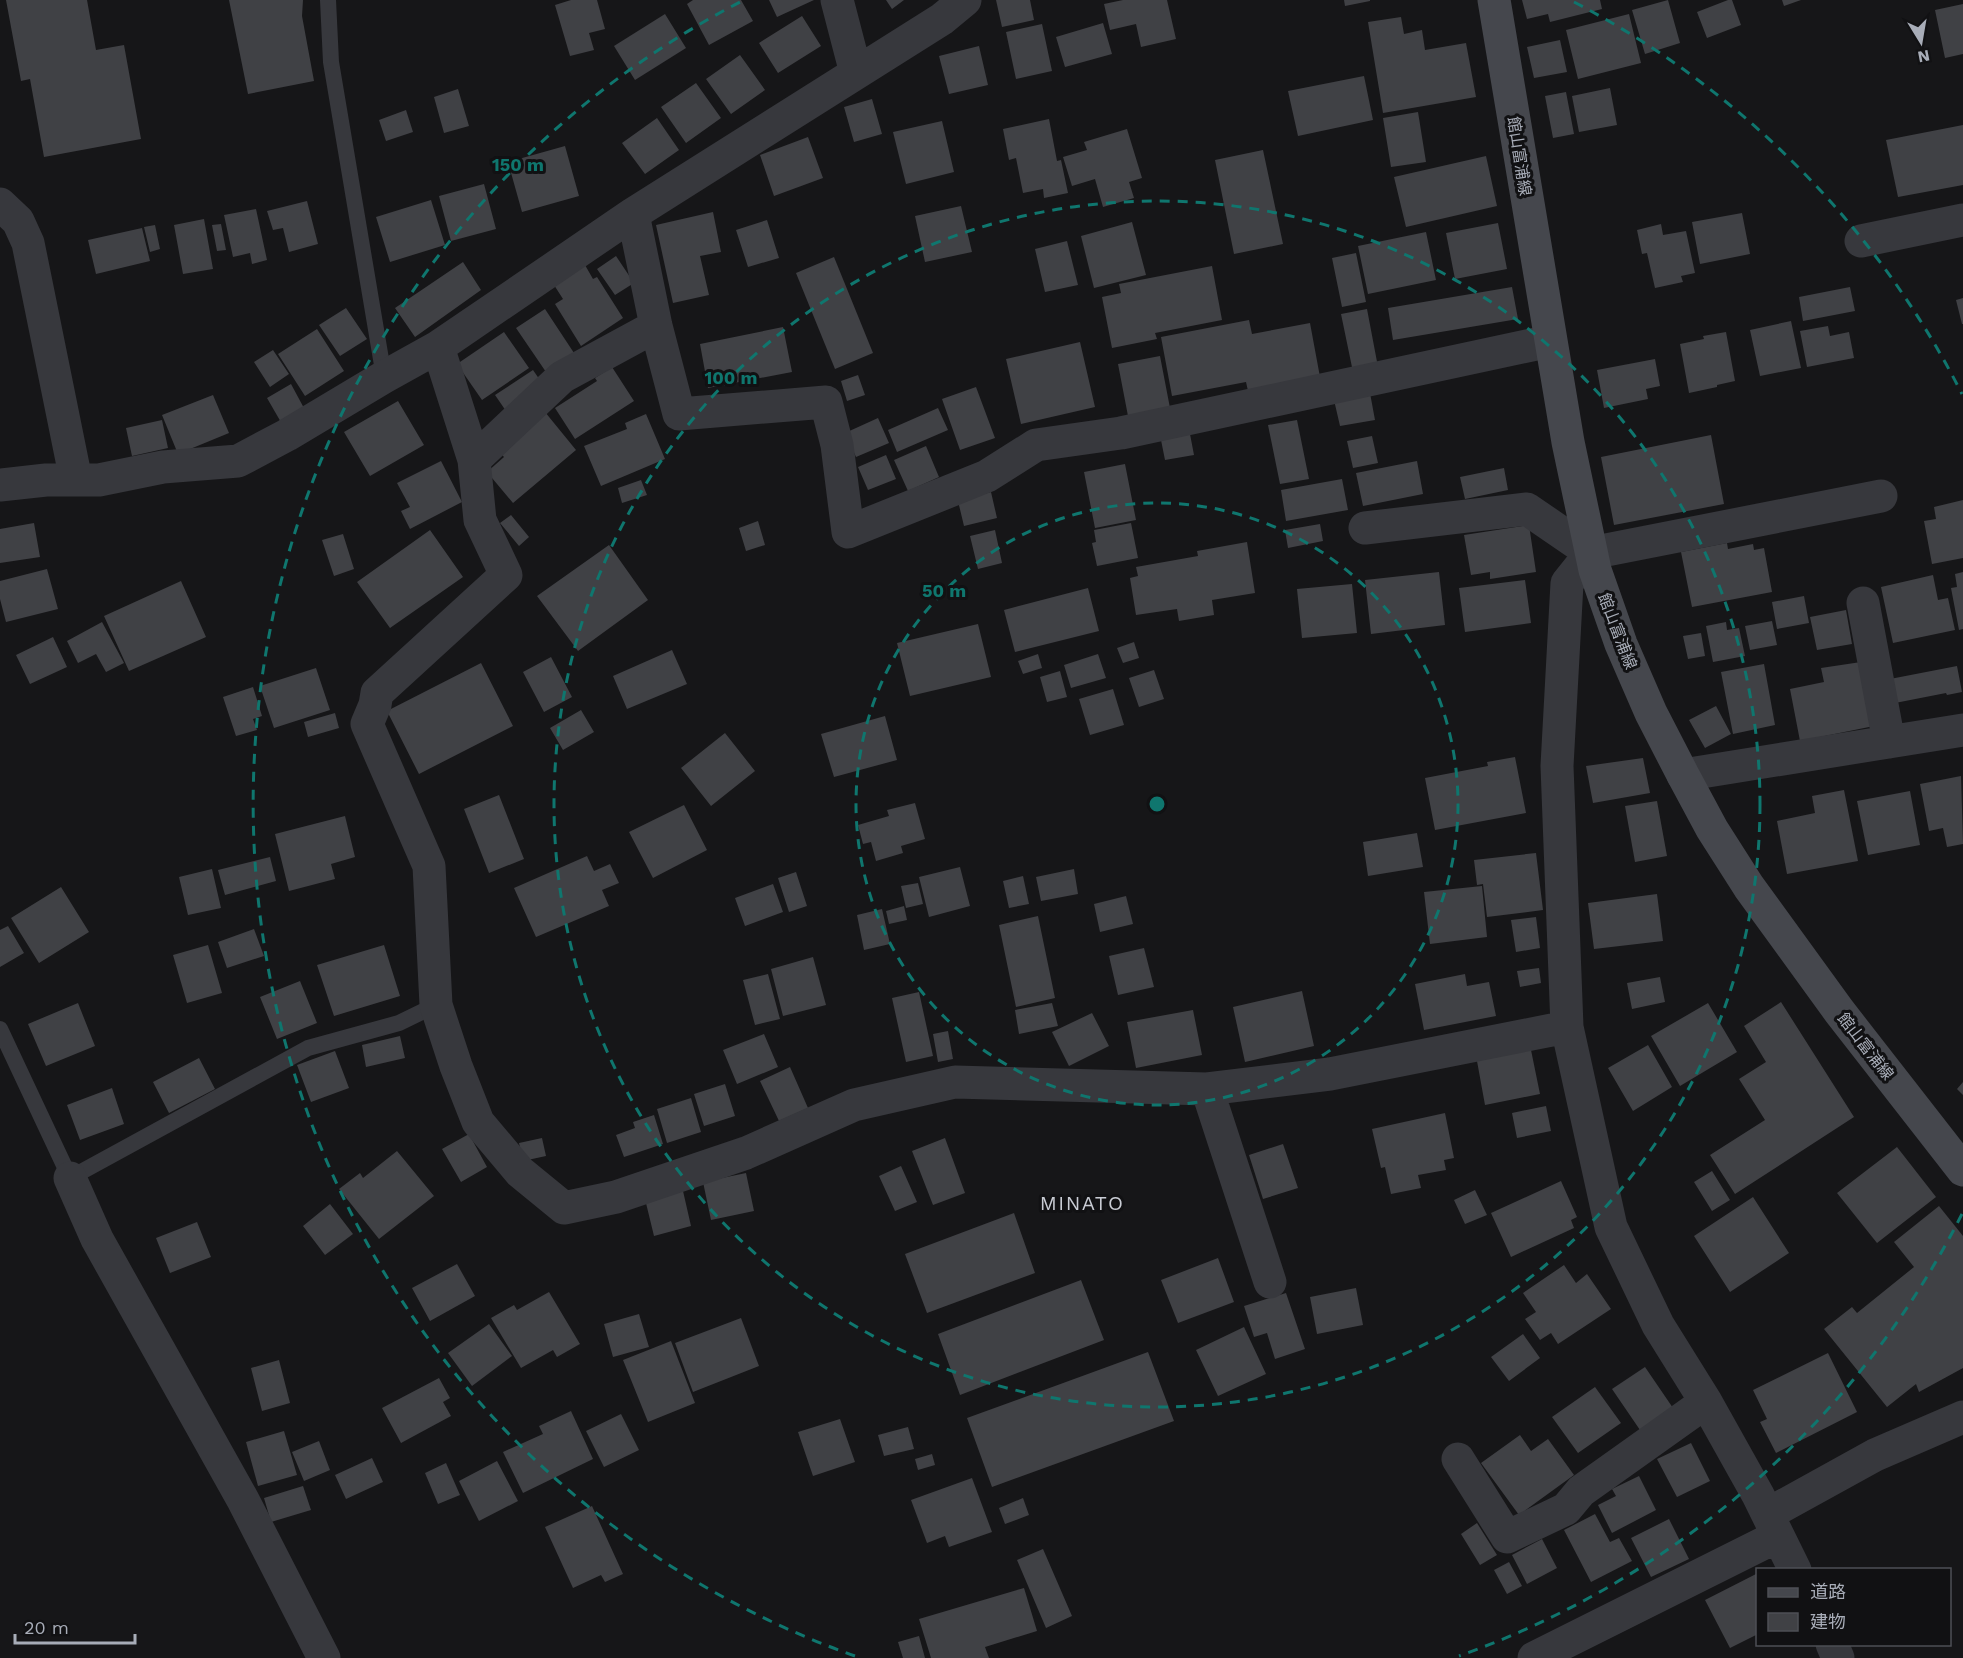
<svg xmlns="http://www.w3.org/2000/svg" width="1963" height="1658" viewBox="0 0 1963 1658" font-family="'Work Sans','Noto Sans JP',sans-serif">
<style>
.building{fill:#404145}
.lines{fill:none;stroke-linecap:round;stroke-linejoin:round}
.service{stroke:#37383d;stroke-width:16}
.minor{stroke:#37383d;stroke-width:33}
.secondary{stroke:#45474d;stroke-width:33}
.ring{fill:none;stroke:#0f766e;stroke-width:3;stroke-dasharray:10 8}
.labels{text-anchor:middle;stroke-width:6;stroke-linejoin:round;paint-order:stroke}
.street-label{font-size:16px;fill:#a8adb8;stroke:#111113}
.quarter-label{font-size:20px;letter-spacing:1.5px;fill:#c9ccd4;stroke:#111113}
.centre{fill:#0f766e;stroke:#111113;stroke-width:3}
.ring-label{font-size:18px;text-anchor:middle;font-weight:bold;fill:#0f766e;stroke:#111113;stroke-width:6;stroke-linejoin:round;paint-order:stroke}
</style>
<rect width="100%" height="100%" fill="#161618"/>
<path class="building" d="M6 0H87L96 50 124 45 141 139 44 157 30 79 21 81Z
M229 0H303L302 16 314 81 248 94Z
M571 0H597L605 29 589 33 594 50 570 56 555 5Z
M693 0H741L753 21 709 45 687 4Z
M769 0H814L777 17Z
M886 0H904L892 9Z
M996 0H1030L1034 20 1002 27Z
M1123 0H1167L1176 39 1141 47 1136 24 1110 30 1104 4Z
M1344 0H1370V1L1345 6Z
M1522 0H1600L1602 9 1550 22 1548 14 1527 19Z
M1668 0 1680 43 1645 54 1632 10Z
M1728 0H1732L1741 25 1707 38 1697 12Z
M1782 0H1801L1784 6Z
M1963 4V54L1945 58 1935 10Z
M665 14 686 48 635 80 614 46Z
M1629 14 1641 63 1578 79 1566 30Z
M802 16 821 46 778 73 759 43Z
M1401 17 1404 34 1422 30 1425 50 1466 43 1476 97 1383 113 1368 22Z
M1103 23 1112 54 1065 67 1056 37Z
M1042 24 1052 71 1016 79 1006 32Z
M1560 40 1567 72 1534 78 1527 47Z
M979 46 988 85 949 94 939 56Z
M740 55 765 90 731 114 706 79Z
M1364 76 1373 120 1298 136 1288 91Z
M696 83 721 118 686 143 661 107Z
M1610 88 1617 125 1579 132 1572 96Z
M458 89 469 126 444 133 434 97Z
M1566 92 1574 134 1553 138 1545 96Z
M872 99 882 134 854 142 844 107Z
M406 110 413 132 386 141 379 120Z
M1418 112 1426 162 1391 167 1383 118Z
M657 118 679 150 645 174 622 143Z
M1049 119 1057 161 1061 160 1068 193 1044 198 1043 189 1023 193 1016 158 1009 160 1003 129Z
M942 121 954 172 906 184 893 132Z
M1963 125V185L1898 197 1886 140Z
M1127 129 1142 178 1129 182 1134 198 1103 207 1095 179 1072 186 1063 157 1087 150 1084 142Z
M808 137 823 178 774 196 760 155Z
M565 146 579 196 522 212 508 162Z
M1263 150 1283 244 1234 254 1215 160Z
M1486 156 1497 206 1406 227 1394 177Z
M484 184 496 229 451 241 439 196Z
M431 200 445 245 390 262 376 217Z
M307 201 318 244 289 252 283 228 273 230 267 211Z
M961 206 972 252 925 262 915 216Z
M256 209 267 260 252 264 250 253 233 257 224 215Z
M713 212 721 252 700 256 709 295 673 303 656 225Z
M1742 213 1750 254 1700 264 1692 222Z
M204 219 213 269 183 274 174 225Z
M767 220 779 258 748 267 736 230Z
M1132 222 1146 275 1094 288 1081 236Z
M1498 223 1507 269 1455 279 1446 233Z
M221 224 226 250 217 251 212 225Z
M1661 224 1663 235 1686 231 1695 273 1681 276 1683 282 1655 288 1647 253 1642 254 1637 230Z
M155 225 160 249 150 252 144 227Z
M142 228 150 261 96 274 88 240Z
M1426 232 1436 280 1368 294 1358 246Z
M1067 241 1078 285 1045 292 1035 249Z
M1356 253 1366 302 1342 307 1332 258Z
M616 256 634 283 615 295 597 269Z
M834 257 873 353 835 369 796 273Z
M463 262 481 290 415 337 395 308Z
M585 265 593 279 597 277 623 318 581 346 555 304 563 299 554 285Z
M1212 266 1222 320 1155 333 1157 339 1112 348 1102 297 1121 293 1119 284Z
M1512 287 1518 319 1393 340 1388 308Z
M1850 287 1855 311 1803 321 1799 297Z
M1963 298V324H1962L1956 300Z
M346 308 367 339 340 356 319 325Z
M545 309 574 353 546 372 516 328Z
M1367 309 1378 367 1353 372 1341 314Z
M1249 320 1252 334 1310 323 1320 377 1248 391 1246 382 1172 396 1161 337Z
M1791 321 1801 368 1760 376 1750 330Z
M1828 326 1830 336 1849 332 1854 358 1807 367 1800 331Z
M783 327 792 372 708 388 700 344Z
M317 329 344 371 305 396 278 354Z
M504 332 529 368 482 400 457 364Z
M1726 332 1735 381 1717 385V387L1689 393 1680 344 1704 339 1703 336Z
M1080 342 1095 407 1021 424 1006 359Z
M273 350 289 374 270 387 254 362Z
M1160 356 1170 408 1128 416 1118 364Z
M1655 359 1660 386 1646 389 1648 399 1604 408 1597 370Z
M612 367 634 401 575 439 555 408 597 381 595 378Z
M533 370 544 386 506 411 495 395Z
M858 375 865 395 847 401 841 381Z
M291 384 305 410 282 424 267 398Z
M976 387 995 438 960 450 942 399Z
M1370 393 1375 420 1340 426 1334 400Z
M213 395 229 433 178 454 162 415Z
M398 401 424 445 370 476 344 432Z
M938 408 948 430 897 452 888 430Z
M545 412 576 450 513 503 487 472 504 457 494 446Z
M646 414 665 459 601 486 584 446 627 429 625 423Z
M878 418 889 443 856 457 845 433Z
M162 420 168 448 132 456 126 428Z
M1297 420 1309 479 1280 484 1268 425Z
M1190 434 1194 455 1165 460 1161 440Z
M1711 435 1724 504 1614 525 1601 457Z
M1372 436 1378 463 1353 468 1347 441Z
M926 446 939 477 908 491 894 460Z
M886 455 896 479 868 490 858 467Z
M441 461 462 502 410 529 401 511 410 507 397 483Z
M1417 461 1423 494 1363 506 1356 473Z
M1125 464 1136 520 1095 528 1084 472Z
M1504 468 1508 490 1465 499 1460 477Z
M1342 479 1348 510 1286 521 1281 490Z
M641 480 647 495 622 503 618 488Z
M991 492 997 518 964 526 958 501Z
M1963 500V558L1932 564 1924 521 1936 519 1934 507Z
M511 515 529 537 519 546 500 523Z
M758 521 765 545 746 551 739 528Z
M34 523 40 557 0 563V529Z
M1131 523 1138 558 1097 566 1092 543 1096 542 1094 530Z
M1320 524 1323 541 1288 548 1285 530Z
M1529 525 1536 572 1490 579V572L1471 575 1464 535Z
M430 530 463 577 390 628 357 582Z
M995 530 1002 563 978 569 970 536Z
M343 534 354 569 334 576 322 540Z
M1247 542 1255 593 1212 600 1214 615 1179 621 1177 609 1136 615 1130 578 1138 576 1136 567 1198 556 1197 551Z
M1727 543 1728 549 1753 544 1754 550 1764 548 1772 592 1692 607 1681 552Z
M609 545 648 600 578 651 537 596Z
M47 569 58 609 6 622 0 599V581Z
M1439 572 1445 625 1371 634 1365 580Z
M1963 572V629L1959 630 1951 588 1957 587 1955 574Z
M1933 575 1938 600 1948 598 1955 630 1893 643 1881 587Z
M1525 580 1531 623 1465 632 1459 588Z
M181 581 206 637 129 671 104 616Z
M1352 584 1357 633 1302 638 1297 589Z
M1088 588 1099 631 1015 652 1004 610Z
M1804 596 1809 623 1777 629 1772 602Z
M1846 610 1852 644 1817 650 1810 617Z
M1772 621 1777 645 1750 650 1745 626Z
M102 622 124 663 106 672 96 654 78 663 67 641Z
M1726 622 1727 630 1739 628 1745 656 1713 662 1706 626Z
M978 624 991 677 910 696 897 643Z
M1701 633 1705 656 1688 659 1683 636Z
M53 637 67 667 30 684 16 655Z
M1134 642 1139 658 1123 663 1117 648Z
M672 650 687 684 627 709 613 676Z
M1038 654 1042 668 1023 674 1018 661Z
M1098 654 1106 678 1071 688 1064 665Z
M551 657 572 697 544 712 523 672Z
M1861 662 1874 726 1800 741 1790 689 1824 682 1821 668Z
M481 663 513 726 419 774 387 711Z
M1764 664 1775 725 1733 734 1721 672Z
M1957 666 1962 692 1947 695 1946 693 1895 703 1890 679Z
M316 668 330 710 274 728 260 686Z
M1154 670 1164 699 1139 707 1129 678Z
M1060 671 1067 697 1047 702 1040 677Z
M253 687 262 716 253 719 257 730 236 736 223 697Z
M1113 689 1124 725 1090 735 1079 699Z
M1716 706 1731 734 1705 748 1689 720Z
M581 710 594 732 563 750 550 728Z
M335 713 339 728 308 737 304 722Z
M885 716 897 760 834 777 821 734Z
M725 733 755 771 711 806 681 768Z
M1515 757 1526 813 1435 830 1425 778 1488 766 1487 762Z
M1643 758 1650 793 1593 803 1586 766Z
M1961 776 1963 844 1947 847 1943 828 1929 831 1920 784Z
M1844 790 1858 861 1787 874 1777 821 1815 813 1812 796Z
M1910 791 1920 845 1868 855 1857 801Z
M499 795 524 859 489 873 464 809Z
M1657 801 1667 856 1635 862 1625 806Z
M915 803 925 839 901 846 903 853 876 861 871 842 863 844 858 825 889 816 887 810Z
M684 805 707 850 653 878 629 832Z
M345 816 355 857 331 864 335 879 289 891 275 834Z
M1417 833 1423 867 1368 876 1363 842Z
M1536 853 1543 910 1487 917 1483 884 1477 885 1474 860Z
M587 856 594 871 610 864 619 883 602 890 609 906 536 937 514 888Z
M270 857 276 881 225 895 218 870Z
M960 867 970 906 929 917 919 877Z
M212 869 221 908 188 915 179 877Z
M1074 869 1078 894 1041 901 1036 877Z
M796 872 807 906 789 912 778 878Z
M1023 876 1029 904 1009 908 1003 881Z
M918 883 923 904 906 908 901 886Z
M773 884 783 912 745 926 735 898Z
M1482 886 1487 937 1430 944 1424 892Z
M61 887 89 932 39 963 11 918Z
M1657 894 1663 941 1594 949 1588 903Z
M1126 896 1133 924 1100 932 1094 904Z
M904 906 907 920 889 924 886 911Z
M882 909 890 944 864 950 857 915Z
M1038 916 1055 998 1016 1007 999 925Z
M1536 917 1540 948 1516 952 1511 920Z
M8 926 24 953 0 967V930Z
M254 929 264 956 227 968 218 942Z
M208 945 222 993 187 1003 173 955Z
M384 945 400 996 334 1016 317 965Z
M1144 948 1154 987 1118 995 1109 956Z
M813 957 826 1005 783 1016 771 969Z
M1539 968 1541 983 1520 987 1517 971Z
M768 974 780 1019 755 1025 743 980Z
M1465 974 1467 986 1489 982 1496 1016 1424 1030 1415 984Z
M1660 977 1665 1002 1632 1009 1627 983Z
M300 981 317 1023 277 1039 260 997Z
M1302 991 1314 1046 1245 1062 1233 1007Z
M919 992 933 1056 906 1062 892 998Z
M1781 1002 1854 1117 1735 1194 1710 1155 1765 1120 1739 1079 1766 1062 1744 1026Z
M78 1003 95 1046 46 1066 28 1024Z
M1052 1003 1058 1026 1019 1034 1015 1010Z
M1708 1003 1737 1052 1680 1086 1651 1036Z
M1193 1010 1202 1055 1136 1068 1127 1022Z
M1092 1013 1109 1046 1069 1066 1052 1032Z
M948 1031 953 1059 938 1062 933 1034Z
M764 1034 778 1067 737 1084 723 1050Z
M400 1036 405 1058 366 1067 362 1045Z
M1648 1045 1672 1087 1633 1111 1608 1068Z
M1531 1050 1540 1094 1485 1105 1477 1061Z
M335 1051 349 1088 311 1102 297 1065Z
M199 1058 215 1089 169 1113 153 1082Z
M790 1067 808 1108 779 1121 760 1081Z
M1963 1082V1095L1957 1089Z
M725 1084 735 1116 704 1126 694 1094Z
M112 1088 124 1124 80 1140 67 1105Z
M691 1098 701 1132 667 1143 657 1109Z
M1546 1106 1551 1131 1517 1138 1512 1113Z
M1445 1113 1454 1158 1444 1160 1446 1170 1418 1175 1421 1188 1391 1194 1385 1167 1381 1168 1372 1129Z
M654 1115 663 1144 624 1157 616 1135 635 1128 633 1122Z
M469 1134 487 1167 461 1182 442 1149Z
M542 1138 546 1156 523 1161 519 1143Z
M945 1138 965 1193 933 1205 912 1151Z
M1283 1144 1298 1188 1263 1199 1249 1155Z
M1897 1147 1936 1197 1877 1243 1837 1193Z
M397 1151 434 1196 379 1239 339 1189 360 1173 363 1178Z
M901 1166 917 1202 895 1211 879 1176Z
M1712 1171 1730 1200 1712 1211 1694 1182Z
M746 1173 754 1211 711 1220 703 1182Z
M1561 1181 1577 1217 1571 1220 1574 1228 1511 1257 1491 1213Z
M1475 1190 1487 1215 1465 1224 1454 1200Z
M683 1191 691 1226 654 1236 645 1199Z
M1753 1197 1789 1253 1730 1292 1694 1236Z
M330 1204 353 1234 325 1255 303 1226Z
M1939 1206 1963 1236V1368L1919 1392 1916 1384 1887 1407 1824 1329 1852 1307 1857 1313 1914 1267 1894 1242Z
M1014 1213 1035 1273 927 1313 905 1254Z
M197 1222 211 1257 170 1273 156 1238Z
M1218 1258 1234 1302 1178 1323 1161 1280Z
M457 1264 475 1296 430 1321 412 1288Z
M1564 1265 1576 1283 1587 1274 1611 1309 1558 1344 1551 1333 1540 1340 1525 1319 1536 1312 1523 1293Z
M1081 1280 1104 1340 960 1395 938 1334Z
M1356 1288 1363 1325 1317 1334 1310 1297Z
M549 1292 580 1344 557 1357 553 1350 521 1368 491 1318 514 1305 517 1310Z
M1286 1293 1305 1349 1275 1359 1267 1333 1254 1337 1244 1306Z
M639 1314 649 1347 613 1357 604 1324Z
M741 1318 759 1366 693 1392 675 1343Z
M489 1324 512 1356 472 1386 448 1353Z
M1244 1327 1266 1374 1218 1396 1196 1350Z
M1523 1334 1540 1358 1509 1381 1491 1357Z
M671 1341 695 1403 648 1422 623 1360Z
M1148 1352 1174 1421 992 1487 967 1418Z
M1828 1353 1857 1412 1776 1453 1760 1422 1767 1419 1753 1390Z
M279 1360 290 1403 262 1411 251 1368Z
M1645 1367 1673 1408 1640 1430 1612 1389Z
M439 1378 450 1398 443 1402 451 1416 401 1443 382 1408Z
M1595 1387 1621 1423 1578 1453 1552 1417Z
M571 1411 593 1459 523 1493 503 1452 543 1434 539 1426Z
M621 1414 639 1450 604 1467 586 1431Z
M840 1419 855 1462 813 1476 798 1432Z
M908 1427 914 1449 884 1456 878 1435Z
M284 1431 297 1475 258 1486 246 1442Z
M1520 1435 1531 1451 1548 1439 1574 1475 1519 1515 1481 1463Z
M319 1441 330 1470 304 1481 292 1452Z
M1691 1443 1710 1481 1677 1497 1657 1459Z
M932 1454 935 1465 918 1470 915 1459Z
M372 1458 383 1482 346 1499 335 1475Z
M497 1461 518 1501 479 1521 459 1481Z
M446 1463 460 1495 438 1504 425 1473Z
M1639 1476 1656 1510 1612 1533 1598 1505 1616 1496 1612 1489Z
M972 1478 992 1532 949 1547 945 1536 927 1543 911 1500Z
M303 1486 311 1510 271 1522 264 1498Z
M1023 1498 1029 1515 1005 1524 999 1508Z
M592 1506 623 1574 605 1582 601 1575 573 1588 545 1527Z
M1595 1514 1610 1542 1619 1538 1632 1561 1591 1582 1564 1530Z
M1669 1519 1689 1559 1651 1577 1631 1538Z
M1477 1523 1497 1555 1480 1565 1461 1534Z
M1542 1539 1557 1568 1527 1584 1512 1555Z
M1043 1549 1072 1616 1046 1628 1017 1560Z
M1509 1562 1522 1586 1507 1594 1494 1570Z
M1758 1573V1634L1730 1648 1705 1600Z
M1024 1588 1037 1631 985 1647 989 1658H931L919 1619Z
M919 1636 925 1658H903L898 1642Z"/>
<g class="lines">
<path class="service" d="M328 0 331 62 384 377
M0 1029 70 1178 308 1048 399 1023 436 1005"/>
<path class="minor" d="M837 0 856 73
M0 204 18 221 28 243 76 480
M633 214 656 326 679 414 826 402 837 445 848 532 987 476 1036 445 1121 433 1550 341
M1861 241 1963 220
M438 347 474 460 480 520 506 575 377 693 375 705 367 724 429 866 436 1005 456 1066 478 1122 520 1172 564 1208 616 1197 746 1153 854 1105 955 1082 1207 1089 1330 1074 1567 1027
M474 460 562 377 656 326
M0 485 46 480H99L163 467 238 461 287 435 384 377 438 347 633 214 942 19 965 0
M1365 528 1527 509 1591 553
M1863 603 1889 742
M1683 775 1963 730
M1207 1089 1270 1282
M70 1178 97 1239 243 1500 324 1658
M1458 1459 1507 1537 1566 1509 1581 1491 1706 1402
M1768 1514 1875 1455 1963 1417
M1795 1570 1758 1495 1706 1402 1658 1325 1611 1227 1567 1027 1557 766 1567 583 1591 553 1881 496
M1832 1644 1838 1658
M1534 1658 1778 1536"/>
<path class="secondary" d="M1494 0 1568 442 1595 570 1621 644 1651 713 1683 775 1712 829 1749 887 1839 1011 1963 1170"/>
</g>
<g class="ring">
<circle cx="1157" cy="804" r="301"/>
<circle cx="1157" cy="804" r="603"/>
<path d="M1962 1214A904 904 0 0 1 1459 1656M855 1656A904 904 0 0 1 740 2M1574 2A904 904 0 0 1 1962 394"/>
</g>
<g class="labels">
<g class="street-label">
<text transform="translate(1520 156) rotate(81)" y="6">館山富浦線</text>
<text transform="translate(1618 631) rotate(69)" y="6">館山富浦線</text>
<text transform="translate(1866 1046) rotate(52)" y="6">館山富浦線</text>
</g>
<g class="quarter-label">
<text x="1082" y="1210">MINATO</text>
</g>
</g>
<circle cx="1157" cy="804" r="9" class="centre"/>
<g class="ring-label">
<text x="518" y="171">150 m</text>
<text x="731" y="384">100 m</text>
<text x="944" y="597">50 m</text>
</g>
<rect x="1756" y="1568" width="195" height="78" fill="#111113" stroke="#4d4f55" stroke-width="1.5"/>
<rect x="1768" y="1588" width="30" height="9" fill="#45474d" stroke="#4d4f55" stroke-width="1.5"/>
<text x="1810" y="1598" font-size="18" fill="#a8adb8">道路</text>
<rect x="1768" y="1613" width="30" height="18" fill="#404145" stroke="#4d4f55" stroke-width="1.5"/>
<text x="1810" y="1628" font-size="18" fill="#a8adb8">建物</text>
<g transform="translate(1921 42) rotate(169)" stroke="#111113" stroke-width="4.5" paint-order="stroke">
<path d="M0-4.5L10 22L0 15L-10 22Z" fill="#a8adb8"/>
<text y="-9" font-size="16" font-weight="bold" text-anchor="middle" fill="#a8adb8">N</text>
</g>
<path d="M15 1634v9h120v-9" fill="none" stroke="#a8adb8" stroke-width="3"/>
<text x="24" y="1634" font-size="18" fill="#a8adb8" stroke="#111113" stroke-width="4.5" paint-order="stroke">20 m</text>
</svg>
